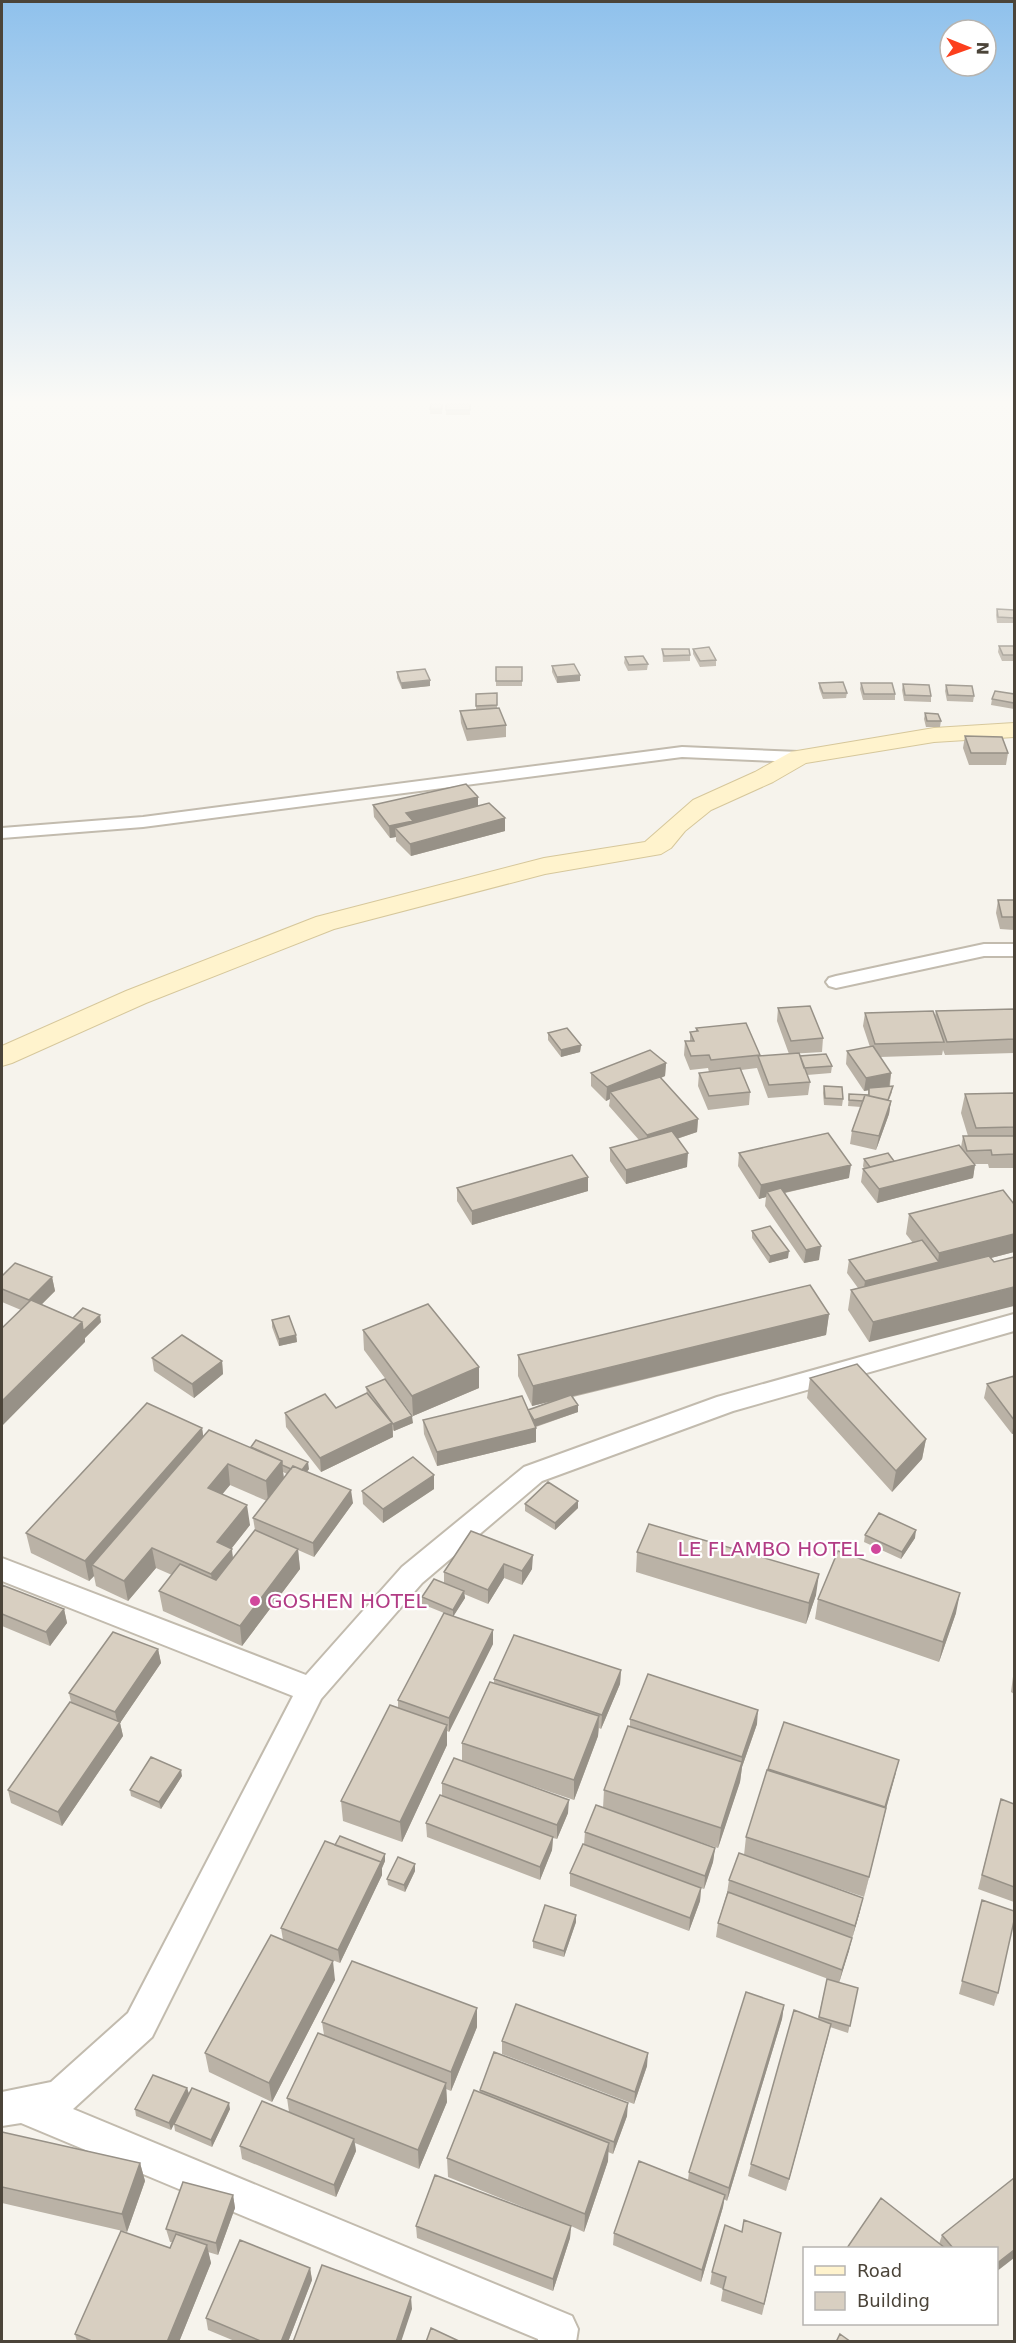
<svg xmlns="http://www.w3.org/2000/svg" width="1016" height="2343" viewBox="0 0 1016 2343" font-family="'DejaVu Sans',sans-serif">
<style>
.lines{fill:none;stroke-linecap:round;stroke-linejoin:round}
.street-casing{stroke:#c2bbae;stroke-width:4}
.secondary-casing{stroke:#d6c79b;stroke-width:2}
.street{fill:#fff;fill-rule:evenodd}
.secondary{fill:#fff3cd;fill-rule:evenodd}
.wall{fill:#bab2a6;fill-rule:evenodd}
.shaded-wall{fill:#979187}
.building{fill:#d8cfc1;stroke:#979187;stroke-width:1.5}
.hotel-dot{fill:#d1479c;stroke:#fff;stroke-width:2}
.labels{text-anchor:middle;stroke-width:4.5;stroke-linejoin:round;paint-order:stroke}
.near-hotel-label{font-size:20px;fill:#b23c85;stroke:#fff;text-anchor:end}
</style>
<rect width="100%" height="100%" fill="#f6f3ec"/>
<g class="lines">
<defs>
<path id="street" d="M682 747 799 752 805 753 807 757 805 761 799 762 682 757 143 827 2 838V828L143 817Z
M984 944H1014V956H984L836 988 829 986 826 982 829 978 836 976Z
M1014 1314V1331L733 1411 542 1481 422 1583 321 1699 152 2037 73 2109 572 2316 578 2329 576 2342H538V2339L21 2123 2 2126V2092L51 2082 128 2013 293 1696 2 1581V1558L306 1675 402 1567 524 1467 717 1397Z"/>
<path id="secondary" d="M1014 723V737L934 742 806 763 773 782 711 810 685 831 671 848 661 854 545 874 334 929 146 1003 12 1063 2 1066V1046L126 991 316 917 544 858 645 842 693 800 755 772 791 752 934 728Z"/>
</defs>
<use href="#street" class="street-casing"/>
<use href="#secondary" class="secondary-casing"/>
<use href="#street" class="street"/>
<use href="#secondary" class="secondary"/>
</g>
<path class="wall" d="M431 404H442V414H430Z
M446 404H470V415H446Z
M997 609 1014 610V623H997L996 615Z
M999 646H1014V661H1002L998 652Z
M662 649 690 655V661L663 662Z
M693 649 716 660V666L700 667 693 654Z
M625 657 648 664 647 670 628 671 624 663Z
M552 666 580 681 557 683 552 672Z
M496 667H522V686H496Z
M397 672 430 680V686L402 689 397 678Z
M819 683 847 693 846 698 823 699 819 688Z
M861 683 895 694V700H863L860 689Z
M903 684 931 696V702L904 701 902 690Z
M946 685 974 696 973 702 947 701 945 691Z
M497 693V708L506 725V737L467 741 461 723 460 711 476 710V694Z
M1014 694V709L991 705 992 699Z
M925 713 941 721 940 727H926L924 719Z
M965 736 1008 753 1006 765H969L963 748Z
M373 805 478 806 505 818V831L411 856 396 841V837L390 838 374 817Z
M998 900H1014V930L1000 929 996 913Z
M778 1008 823 1038 822 1052 789 1054 777 1021Z
M1014 1009V1053L945 1055 943 1050 942 1055 880 1057 891 1073 890 1086 892 1092 889 1100 891 1101 889 1114 876 1150 850 1144 852 1131 861 1107 848 1106 849 1094 868 1095V1090L864 1091 846 1064 847 1051 870 1047 863 1026 865 1013 935 1016 936 1011Z
M696 1028 760 1055V1056H800L832 1066 831 1073 807 1075 810 1082 808 1095 768 1098 757 1068 741 1070 750 1092 749 1105 708 1110 698 1086 699 1073 709 1072 708 1068 690 1070 684 1055 685 1041H690V1032H696Z
M548 1033 581 1045 580 1052 561 1057 548 1040Z
M666 1063 665 1076 661 1078 698 1119 697 1132 677 1139 687 1167 626 1184 610 1161V1148L639 1140 609 1106 610 1099 606 1101 591 1086V1073Z
M824 1086 843 1099 842 1106 824 1105 823 1093Z
M1014 1093V1168H989L988 1164H975L973 1178 877 1203 861 1182 863 1169H864L863 1166 864 1159 894 1161 961 1147 963 1136H968L961 1113 965 1094Z
M739 1153 849 1178 785 1193 819 1260 804 1263 765 1206 766 1197 759 1199 738 1166Z
M457 1188 588 1191 472 1225 457 1201Z
M1014 1204V1252L991 1258 869 1342 848 1310 851 1290 858 1288 847 1273 849 1260 913 1243 906 1234 909 1214Z
M752 1231 788 1258 769 1263 752 1238Z
M2 1276 52 1277 55 1291 41 1305 73 1318 101 1322 85 1338V1342L21 1310 2 1302Z
M829 1314 826 1335 573 1397 578 1405V1412L536 1427V1442L437 1466 424 1434 423 1420 528 1410 548 1402 532 1406 518 1376V1355Z
M272 1320 296 1335 297 1342 279 1346 272 1327Z
M363 1330 479 1367V1388L413 1416 364 1350Z
M152 1358 222 1361 223 1374 194 1398 154 1371Z
M1014 1376V1433L1012 1434 984 1398 987 1384Z
M810 1378 926 1439 922 1459 892 1492 807 1398Z
M366 1387 413 1423 394 1431 393 1430V1437L321 1472 286 1427 285 1413 336 1408 367 1394Z
M202 1428 203 1436 309 1469 307 1472 353 1503 314 1557 298 1550 300 1569 242 1646 163 1611 159 1591 172 1575 156 1568 128 1601 96 1586 94 1576 89 1581 31 1553 26 1533ZM283 1472 287 1474 284 1478ZM230 1485 267 1501 253 1518 255 1530 233 1558 231 1549 250 1525 222 1494Z
M434 1489 383 1523 363 1504 362 1491Z
M578 1501V1508L555 1530 525 1511V1504Z
M471 1531 532 1569 522 1585 504 1578 488 1604 464 1594 465 1598 453 1616 493 1644 449 1732 447 1731V1745L402 1842 343 1821 341 1801 398 1708V1700L444 1613 422 1604V1597L444 1583V1572Z
M865 1535 915 1538 901 1559 864 1542Z
M637 1552 816 1595 806 1624 636 1572Z
M2 1585 64 1609 67 1623 50 1646 2 1626Z
M818 1599 956 1613 939 1662 815 1619Z
M158 1649 161 1663 120 1723 123 1736 62 1826 11 1803 8 1790 71 1702 69 1693Z
M1014 1669V1694L1011 1692Z
M621 1670 620 1684 601 1729 599 1728 598 1736 574 1800 524 1783 568 1813 557 1839 553 1838 552 1850 540 1880 427 1837 426 1823 442 1796V1783L462 1761V1743L494 1683V1679Z
M630 1719 757 1724 742 1767 740 1782 718 1848 675 1834 715 1848 713 1862 704 1889 701 1888 700 1901 689 1931 570 1886V1873L584 1844 585 1832 603 1808 604 1790 630 1726Z
M784 1722 896 1773 886 1809 864 1897 814 1880 860 1911 839 1983 858 1988 848 2033 830 2027 786 2191 748 2176 751 2164 818 2019 827 1979 831 1980 716 1937 718 1923 727 1893 729 1880 744 1855 746 1837Z
M182 1776 161 1809 131 1796 130 1790Z
M1001 1799 1014 1804V1902L978 1889Z
M335 1845 385 1854V1861L382 1868V1875L340 1963 322 1956 335 1980 272 2102 209 2072 205 2053 283 1940 281 1928Z
M415 1864V1871L405 1892 388 1885 387 1879Z
M982 1900 998 1993 994 2006 959 1994Z
M576 1915V1922L564 1957 533 1948V1941Z
M784 2005 782 2019 727 2201 724 2199 723 2207 701 2282 613 2245 614 2233 688 2180 689 2172Z
M322 2022 477 2027 451 2091 446 2089 447 2102 419 2169 355 2143 356 2151 336 2197 242 2159 240 2146 289 2112 287 2098 324 2035Z
M502 2041 647 2066 634 2104 502 2054Z
M187 2088 189 2094 230 2109 212 2147 175 2131 174 2124 171 2130 136 2116 135 2109Z
M480 2090 627 2116 613 2154 608 2152V2161L584 2232 571 2226 570 2238 553 2291 417 2238 416 2226 545 2216 448 2177 447 2158 480 2092Z
M2 2132 140 2163 145 2181 127 2232 2 2203Z
M233 2195 235 2208 218 2255 208 2252 211 2263 179 2342H77L75 2334 170 2248 172 2242H170L166 2229Z
M742 2232 781 2233 762 2315 721 2301 723 2289 710 2284 712 2272Z
M942 2235 996 2248H847L939 2244Z
M310 2268 312 2280 288 2342H237L208 2330 206 2318Z"/>
<path class="shaded-wall" d="M580 675V681L557 683V677Z
M430 680V686L402 689 401 683Z
M478 797V809L395 828 396 837 390 838 389 826 406 813Z
M505 818V831L411 856 410 844Z
M581 1045 580 1052 561 1057V1050Z
M666 1063 665 1076 614 1097 610 1092V1099L606 1101 607 1087Z
M891 1073 889 1087 864 1091 866 1078Z
M891 1101 889 1114 876 1150 879 1136Z
M698 1119 697 1132 646 1149 647 1135Z
M688 1153 687 1167 626 1184V1170Z
M851 1165 849 1178 770 1196 767 1192 766 1197 759 1199 761 1185Z
M975 1165 973 1178 877 1203 879 1189Z
M588 1177V1191L472 1225V1211Z
M1014 1234V1252L937 1272 863 1295 865 1281 938 1262 939 1253Z
M821 1246 819 1260 804 1263 806 1250Z
M789 1251 788 1258 769 1263 770 1256Z
M52 1277 55 1291 32 1314 29 1300Z
M1014 1287V1306L869 1342 873 1322Z
M829 1314 826 1335 532 1406 533 1386Z
M100 1315 101 1322 85 1338V1342L2 1426V1401L82 1322Z
M296 1335 297 1342 279 1346V1339Z
M222 1361 223 1374 194 1398 192 1384Z
M479 1367V1388L413 1416 412 1396Z
M578 1405V1412L534 1427V1420Z
M412 1416 413 1423 394 1431 393 1424Z
M1014 1422V1433L1012 1434Z
M392 1423 393 1437 321 1472 320 1458Z
M202 1428 205 1448 92 1565 94 1576 89 1581 85 1561Z
M536 1428V1442L437 1466V1452Z
M926 1439 922 1459 892 1492 896 1471Z
M282 1461 284 1481 268 1501 266 1481Z
M308 1462 309 1469 300 1479V1472Z
M228 1464 230 1485 211 1508 208 1488Z
M434 1475V1489L383 1523V1509Z
M351 1490 353 1503 314 1557 313 1543Z
M578 1501V1508L555 1530V1523Z
M247 1505 250 1525 220 1563 217 1542Z
M916 1530 915 1538 901 1559 902 1552Z
M152 1548 156 1568 128 1601 124 1581Z
M232 1549 234 1570 214 1595 211 1574Z
M298 1549 300 1569 242 1646 240 1626Z
M533 1555 532 1569 522 1585V1571Z
M504 1564V1578L488 1604V1590Z
M819 1574 816 1595 806 1624 809 1603Z
M464 1591 465 1598 453 1617V1610Z
M960 1593 956 1613 939 1662 943 1642Z
M64 1609 67 1623 50 1646 46 1632Z
M493 1630V1644L449 1732V1718Z
M158 1649 161 1663 120 1723 123 1736 62 1826 58 1812 118 1725 115 1712Z
M621 1670 620 1684 601 1729 602 1715Z
M758 1710 757 1724 742 1767 740 1782 718 1848 721 1828 741 1766 742 1757Z
M599 1716 598 1736 574 1800V1780Z
M447 1725V1745L402 1842 400 1822Z
M899 1760 886 1809 864 1897 885 1808Z
M181 1770 182 1776 161 1809 159 1802Z
M569 1800 568 1813 557 1839V1825Z
M553 1837 552 1850 540 1880V1867Z
M715 1848 713 1862 704 1889 705 1876Z
M385 1854V1861L382 1868V1875L340 1963 338 1950Z
M415 1864V1871L405 1892 404 1885Z
M701 1888 700 1901 689 1931 690 1918Z
M863 1898 860 1911 852 1939 855 1926Z
M576 1915V1922L564 1957V1951Z
M852 1938 849 1951 839 1983 842 1970Z
M333 1961 335 1980 272 2102 269 2083Z
M784 2005 782 2019 727 2201 729 2188Z
M477 2008V2027L451 2091V2072Z
M831 2024 828 2037 786 2191 789 2179Z
M648 2053 647 2066 634 2104 635 2092Z
M446 2083 447 2102 419 2169 418 2150Z
M187 2088 189 2094 171 2130 169 2123Z
M229 2103 230 2109 212 2147 211 2140Z
M628 2103 627 2116 613 2154 614 2142Z
M354 2139 356 2151 336 2197 334 2185Z
M609 2143 608 2161 584 2232 585 2214Z
M140 2163 145 2181 127 2232 122 2214Z
M233 2195 235 2208 218 2255 216 2243Z
M725 2195 723 2207 701 2282 702 2270Z
M571 2226 570 2238 553 2291V2279Z
M207 2245 211 2263 179 2342H167Z
M1014 2250V2258L996 2272V2264Z
M310 2268 312 2280 288 2342H281Z
M411 2297 412 2309 401 2342H396Z"/>
<path class="building" d="M431 404H442V409H430Z
M446 404H470V410H446Z
M997 609 1014 610V618L998 617Z
M999 646H1014V655H1003Z
M709 647 716 660 700 661 693 649Z
M662 649H689L690 655 664 656Z
M643 656 648 664 629 665 625 657Z
M574 664 580 675 557 677 552 666Z
M496 667H522V681H496Z
M425 669 430 680 401 683 397 672Z
M843 682 847 693H823L819 683Z
M861 683H892L895 694H864Z
M903 684 929 685 931 696 905 695Z
M946 685 972 686 974 696 948 695Z
M995 691 1014 694V703L992 699Z
M497 693V705L476 706V694Z
M499 708 506 725 467 729 460 711Z
M925 713 938 714 941 721H927Z
M965 736 1002 737 1008 753H971Z
M466 784 478 797 406 813 413 821 389 826 373 805Z
M489 803 505 818 410 844 395 828Z
M998 900H1014V917H1002Z
M810 1006 823 1038 791 1041 778 1008Z
M1014 1009V1039L947 1042 936 1011Z
M933 1011 944 1042 875 1044 865 1013Z
M746 1023 760 1055 711 1060 709 1055 691 1056 685 1041H694L690 1032 698 1031 696 1028Z
M567 1028 581 1045 561 1050 548 1033Z
M873 1046 891 1073 866 1078 847 1051Z
M650 1050 666 1063 607 1087 591 1073Z
M799 1053 810 1082 769 1085 758 1056Z
M826 1054 832 1066 804 1068 800 1056Z
M740 1068 750 1092 709 1096 699 1073Z
M660 1077 698 1119 647 1135 610 1092Z
M824 1086 842 1087 843 1099 825 1098Z
M893 1086 888 1100 865 1095 863 1101 849 1100V1094L869 1095V1088Z
M1014 1093V1127L976 1128 965 1094Z
M865 1095 891 1101 879 1136 852 1131Z
M672 1131 688 1153 626 1170 610 1148Z
M828 1133 851 1165 761 1185 739 1153Z
M963 1136H1014V1154L992 1155 991 1150 967 1151Z
M959 1145 975 1165 879 1189 863 1169Z
M888 1153 894 1161 870 1167 864 1159Z
M572 1155 588 1177 472 1211 457 1188Z
M781 1188 821 1246 806 1250 767 1192Z
M1003 1190 1014 1204V1234L939 1253 909 1214Z
M770 1226 789 1251 770 1256 752 1231Z
M922 1240 939 1262 865 1281 849 1260Z
M989 1256 994 1262 1014 1257V1287L873 1322 851 1290Z
M15 1263 52 1277 29 1300 2 1289V1276Z
M810 1285 829 1314 533 1386 518 1355Z
M31 1300 82 1322 2 1401V1328Z
M428 1304 479 1367 412 1396 363 1330Z
M83 1308 100 1315 83 1331 82 1322 73 1318Z
M289 1316 296 1335 279 1339 272 1320Z
M182 1335 222 1361 192 1384 152 1358Z
M857 1364 926 1439 896 1471 810 1378Z
M1014 1376V1420L987 1384Z
M385 1379 412 1416 393 1424 366 1387Z
M367 1393 392 1423 320 1458 285 1413 325 1394 336 1408Z
M571 1395 578 1405 534 1420 528 1410Z
M522 1396 536 1428 437 1452 423 1420Z
M147 1403 202 1428 85 1561 26 1533Z
M209 1430 282 1461 266 1481 228 1464 208 1488 247 1505 217 1542 232 1549 211 1574 152 1548 124 1581 92 1565Z
M256 1440 308 1462 302 1470 293 1466 291 1469 282 1465V1461L251 1447Z
M413 1457 434 1475 383 1509 362 1491Z
M293 1466 351 1490 313 1543 253 1518Z
M548 1482 578 1501 555 1523 525 1504Z
M879 1513 916 1530 902 1552 865 1535Z
M649 1524 819 1574 809 1603 637 1552Z
M255 1530 298 1549 240 1626 159 1591 180 1564 216 1580Z
M471 1531 533 1555 522 1571 504 1564 488 1590 444 1572Z
M838 1551 960 1593 943 1642 818 1599Z
M434 1579 464 1591 453 1610 422 1597Z
M2 1585 64 1609 46 1632 2 1614Z
M444 1613 493 1630 449 1718 398 1700Z
M113 1632 158 1649 115 1712 69 1693Z
M514 1635 621 1670 602 1715 494 1679Z
M648 1674 758 1710 742 1757 630 1719Z
M490 1682 599 1716 574 1780 462 1743Z
M70 1702 120 1722 58 1812 8 1790Z
M390 1705 447 1725 400 1822 341 1801Z
M784 1722 899 1760 885 1807 768 1769Z
M628 1726 742 1762 721 1828 604 1790Z
M151 1757 181 1770 159 1802 130 1790Z
M454 1758 569 1800 557 1825 442 1783Z
M767 1770 886 1808 869 1877 746 1837Z
M440 1795 553 1837 540 1867 426 1823Z
M1001 1799 1014 1804V1887L982 1875Z
M596 1805 715 1848 705 1876 585 1832Z
M340 1836 385 1854 381 1862 335 1845Z
M325 1841 381 1862 338 1950 281 1928Z
M583 1844 701 1888 690 1918 570 1873Z
M739 1853 863 1898 855 1926 729 1880Z
M398 1857 415 1864 404 1885 387 1879Z
M728 1892 852 1938 842 1970 718 1923Z
M982 1900 1014 1911V1921L998 1993 962 1981Z
M545 1905 576 1915 564 1951 533 1941Z
M271 1935 333 1961 269 2083 205 2053Z
M352 1961 477 2008 451 2072 322 2022Z
M827 1979 858 1988 850 2026 819 2017Z
M746 1992 784 2005 729 2188 689 2172Z
M516 2004 648 2053 635 2092 502 2041Z
M794 2010 831 2024 789 2179 751 2164Z
M318 2033 446 2083 418 2150 287 2098Z
M494 2052 628 2103 614 2142 480 2090Z
M153 2075 187 2088 169 2123 135 2109Z
M192 2088 229 2103 211 2140 174 2124Z
M474 2090 609 2143 585 2214 447 2158Z
M262 2101 354 2139 334 2185 240 2146Z
M2 2132 140 2163 122 2214 2 2187Z
M639 2161 725 2195 702 2270 614 2233Z
M435 2175 571 2226 553 2279 416 2226Z
M1014 2178V2250L996 2264V2248H953L942 2235Z
M183 2182 233 2195 216 2243 166 2229Z
M881 2198 945 2248H847Z
M744 2220 781 2233 764 2304 723 2289 726 2277 712 2272 725 2225 742 2232Z
M121 2231 170 2248 176 2234 207 2245 167 2342H94L75 2334Z
M240 2240 310 2268 281 2342H263L206 2318Z
M322 2265 411 2297 396 2342H293Z
M431 2328 461 2342H426Z
M840 2334 851 2342H836Z"/>
<linearGradient id="sky" x2="0" y2="1"><stop stop-color="#8fc1ec"/><stop offset="0.55" stop-color="#fbfaf6"/><stop offset="1" stop-color="#fbfaf6" stop-opacity="0"/></linearGradient>
<rect width="1016" height="731" fill="url(#sky)"/>
<g class="hotel-dot">
<circle cx="876" cy="1549" r="6"/>
<circle cx="255" cy="1601" r="6"/>
</g>
<g class="labels">
<g class="near-hotel-label">
<text x="864" y="1556">LE FLAMBO HOTEL</text>
<text x="267" y="1608" text-anchor="start">GOSHEN HOTEL</text>
</g>
</g>
<rect width="1016" height="2343" fill="none" stroke="#4b4439" stroke-width="6"/>
<rect x="803" y="2247" width="195" height="78" fill="#ffffff" stroke="#b7b4b0" stroke-width="1.5"/>
<rect x="815" y="2266" width="30" height="9" fill="#fff3cd" stroke="#b7b4b0" stroke-width="1.5"/>
<text x="857" y="2277" font-size="18" fill="#4b4439">Road</text>
<rect x="815" y="2292" width="30" height="18" fill="#d8cfc1" stroke="#b7b4b0" stroke-width="1.5"/>
<text x="857" y="2307" font-size="18" fill="#4b4439">Building</text>
<g transform="translate(968 48) rotate(91)"><circle r="28" fill="#ffffff" stroke="#b7b4b0" stroke-width="1.5"/>
<path d="M0-4.5L10 22L0 15L-10 22Z" fill="#fc3f1d"/>
<text y="-9" font-size="16" font-weight="bold" text-anchor="middle" fill="#4b4439">N</text>
</g>
</svg>
